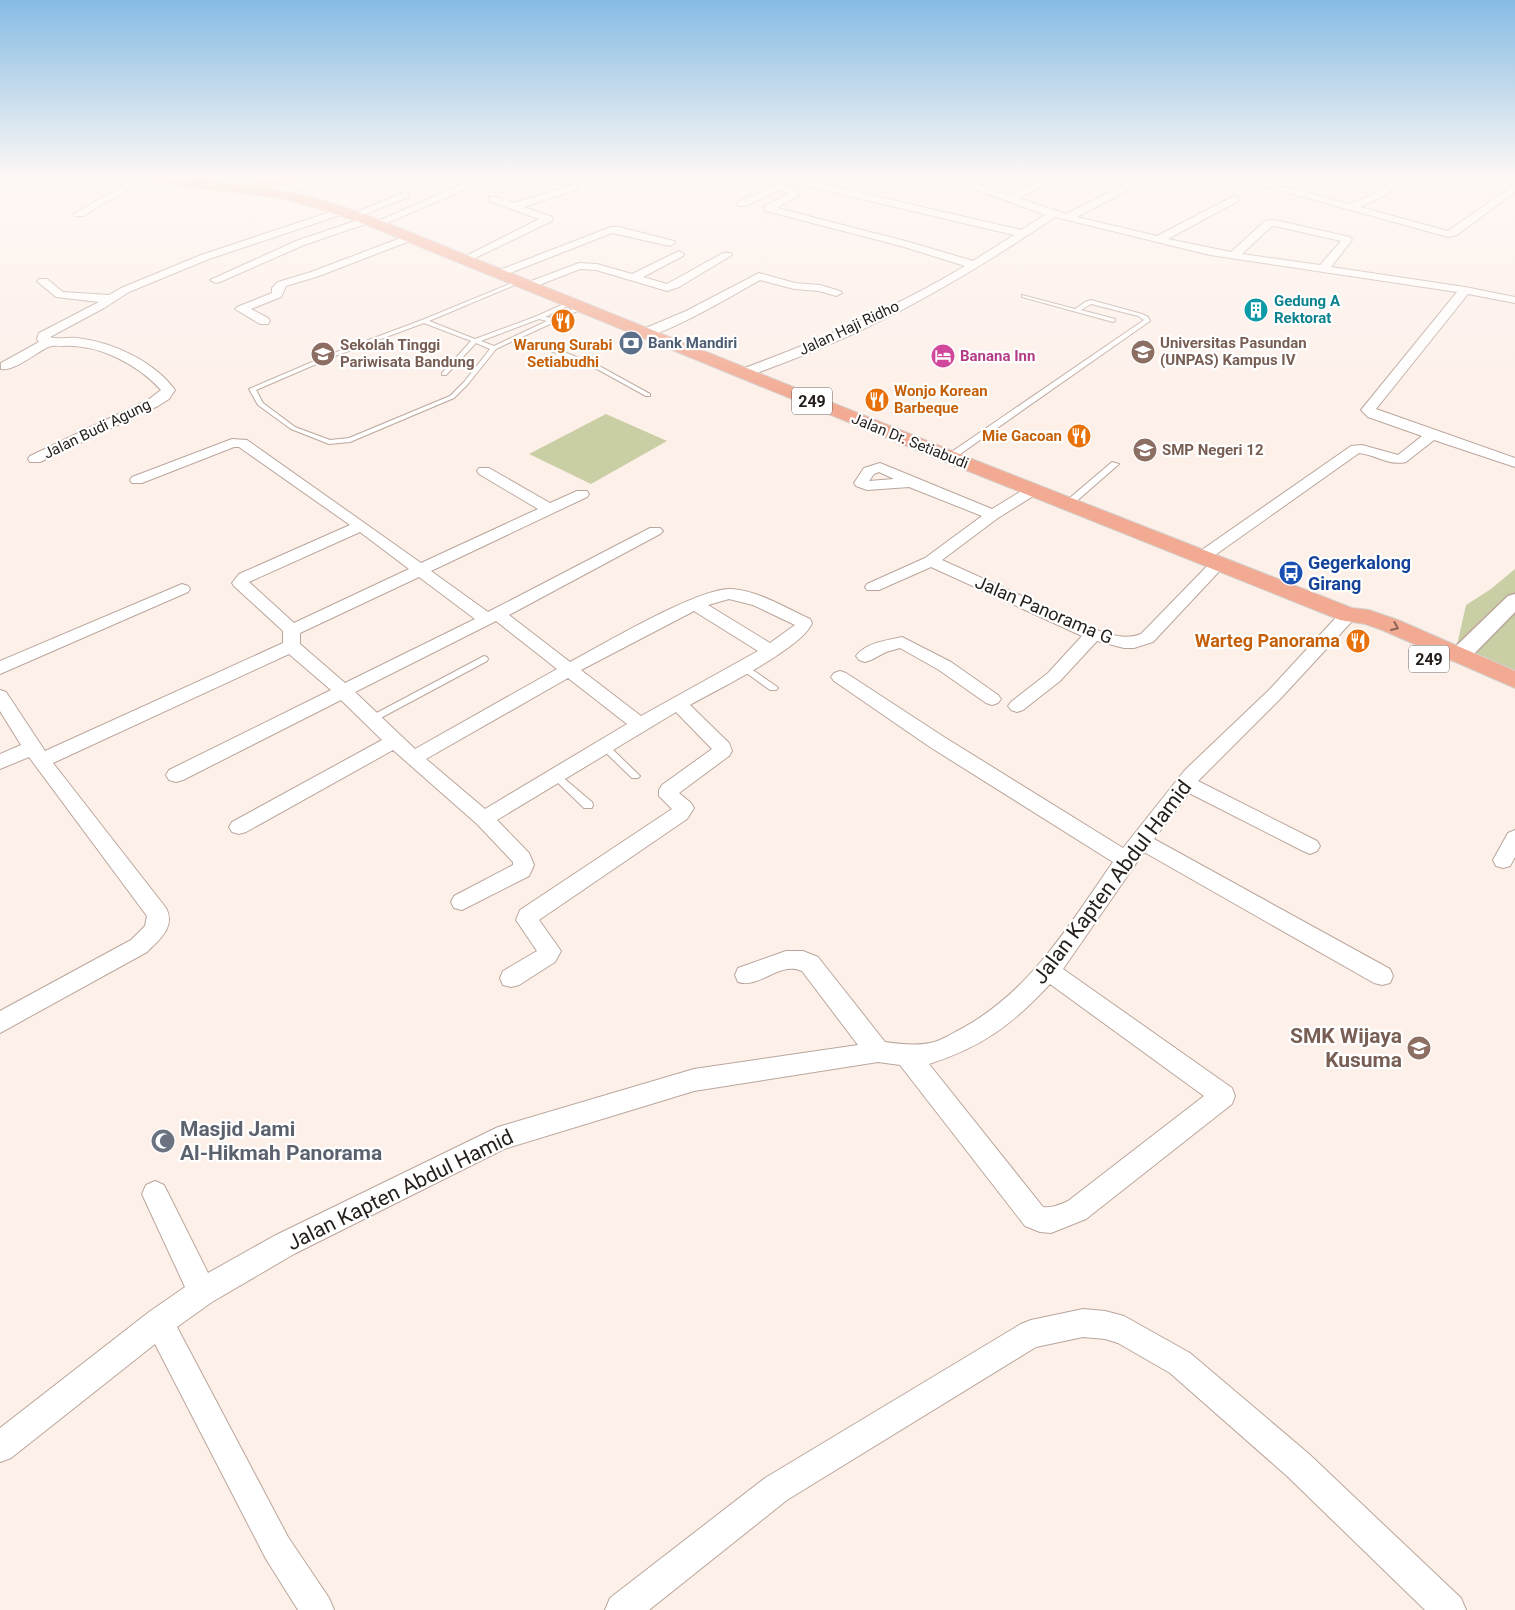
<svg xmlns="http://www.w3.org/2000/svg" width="1515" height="1610" viewBox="0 0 1515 1610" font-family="Roboto,sans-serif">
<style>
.green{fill:#cacea4}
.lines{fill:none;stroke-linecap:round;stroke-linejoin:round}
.service-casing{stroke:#baa69c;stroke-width:2}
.minor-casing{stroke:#baa69c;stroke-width:2}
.tertiary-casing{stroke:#baa69c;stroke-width:3}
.secondary-casing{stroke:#baa69c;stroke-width:2}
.primary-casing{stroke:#d3d2d1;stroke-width:2}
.service{fill:#fff;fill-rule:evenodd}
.minor{fill:#fff;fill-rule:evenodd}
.tertiary{fill:#fff;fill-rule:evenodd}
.secondary{fill:#fff;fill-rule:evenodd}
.primary{fill:#f2aa92;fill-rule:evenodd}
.oneway{stroke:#8c6456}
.labels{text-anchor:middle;stroke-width:4.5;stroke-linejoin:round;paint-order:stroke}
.far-culture-label{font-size:15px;font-weight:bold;fill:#0d838f;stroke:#fff;text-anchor:start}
.far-street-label{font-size:15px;fill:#251e1a;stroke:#fff}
.far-service-label{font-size:15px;font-weight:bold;fill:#4e5e75;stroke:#fff;text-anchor:start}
.far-education-label{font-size:15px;font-weight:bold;fill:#785e54;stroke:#fff;text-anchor:start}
.far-food-label{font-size:15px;font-weight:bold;fill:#c56008;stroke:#fff}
.far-hotel-label{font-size:15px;font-weight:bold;fill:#b23c85;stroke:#fff;text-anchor:start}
.shield{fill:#fff;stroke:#66625f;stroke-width:1}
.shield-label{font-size:16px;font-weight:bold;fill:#251e1a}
.transit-label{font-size:18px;font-weight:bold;fill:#164399;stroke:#fff;text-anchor:start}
.street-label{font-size:18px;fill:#251e1a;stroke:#fff}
.food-label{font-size:18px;font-weight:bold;fill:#c56008;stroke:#fff;text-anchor:end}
.near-street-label{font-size:21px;fill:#251e1a;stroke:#fff}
.near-education-label{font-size:21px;font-weight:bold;fill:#785e54;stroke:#fff;text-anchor:end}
.near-worship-label{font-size:21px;font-weight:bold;fill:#5b616d;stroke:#fff;text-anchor:start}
</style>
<rect width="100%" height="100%" fill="#fdf0e9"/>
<path class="green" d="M606 414 667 441 591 484 529 454Z
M1515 569V670L1501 677 1471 663 1457 645 1466 605 1491 589Z"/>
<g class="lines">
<defs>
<path id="service" d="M519 280 524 281 429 321 475 339 537 316 570 301H574V303L545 317 552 318 581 306 586 307 520 338 564 352 601 367 650 394V396H646L597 369 560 354 515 340 496 349 468 384 454 398 350 442 329 444 291 429 258 405 249 389 331 354 422 320ZM539 319 547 321 494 346 481 341ZM424 323 471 341 442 373V375H446L476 343 490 349 464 382 450 396 349 438 330 440 295 427 263 403 256 390 335 356Z
M1022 295 1075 309 1085 302 1091 300 1142 314 1148 317 1150 321 953 459H947V455L1144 320 1138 316 1091 304 1081 310 1115 319V321L1113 322 1022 297Z
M1112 462 1119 464 1071 506H1065V502Z
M484 656 487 657 488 659 487 661 375 721 372 722 367 719 369 717Z
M744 664 776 686 778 688 776 690H770L741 669 740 667Z
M605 744 608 745 638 774 640 776 638 778H632L602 749 600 747 602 745Z
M557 774 560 775 592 802 593 805 592 808H584L554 779 552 777 554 775Z"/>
<path id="minor" d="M0 175H8L0 181Z
M140 175 149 177 83 216H75L74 214Z
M245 175H255L247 185H241L239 183Z
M936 175H951L1008 195 1056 175H1069L1018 198 1066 214 1145 175H1157L1077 217 1157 236 1234 196 1238 197V201L1168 239 1231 252 1265 221 1275 220 1350 237 1352 240 1331 267 1465 287 1515 297V303L1468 294 1376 409 1515 458V467L1434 440 1406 462C1389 466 1376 455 1359 453L1208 560H1196L1194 557 1196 554 1351 446 1362 445 1398 455 1422 436 1368 417 1361 410 1457 292 1210 255 1055 217C987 263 918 305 844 338 813 352 781 364 749 376H739L738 373 739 370C818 341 893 309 965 266L901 246 766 211 764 208 765 206 789 194 779 190 746 206H738V202L793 177 1021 230 1045 215ZM793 183 1014 235 973 261 909 242 777 208 800 195 795 189 786 186ZM1272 226H1275L1341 241 1320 265 1242 254Z
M1224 175H1241L1350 204 1376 193 1404 175H1415L1382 197 1360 207 1448 231 1515 184V192L1457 235 1448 237Z
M477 178 482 181 480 183 380 226 376 227 371 224Z
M575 184 578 185V189L524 207 552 217 553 219 552 221 469 261 465 262 460 259 539 219 489 201V197H497L514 203Z
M405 192 408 193V197L358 217H350L349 215Z
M342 208 346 209V213L209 259 129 292 104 308 50 337C58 340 68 337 77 338 112 342 154 361 175 390L169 399 158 406 40 462H30L28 459 30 456 148 400 161 390C137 364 99 344 63 346 58 346 53 345 48 347 36 353 13 372 1 369V363L39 342 37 339 39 333 99 302 56 297 39 283 37 281 39 279H47L63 292 109 295 121 288 201 255Z
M367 217 372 220 371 222 304 245 220 282 216 283 210 280 296 241Z
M611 227H619L674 241 675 243 670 246 612 233 505 275H497L495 273 497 271Z
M411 234 416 237 415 239 319 276 286 286 281 297 251 309 268 318 270 321 268 324H260L235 309 237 307 272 293V288L278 282 311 272Z
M679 251 684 254 683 256 643 277 667 284 723 253H731L732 255 679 287 667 291 596 270 580 269 534 287H526L524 285 526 283 579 263 597 264 632 274Z
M759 273 795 283 820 285 840 291 842 293 836 296 819 291 794 289 760 280C740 291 659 340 641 336L639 333 641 330 686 311Z
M232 439 247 440 421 563 538 509 479 474 477 471 479 468H489L550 503 577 491H587L589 494 587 497 431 571 488 612 650 528H660L663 531 660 534 509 615 570 662C602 645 701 586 732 589 759 591 786 608 810 619L812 623C803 648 716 690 690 705L729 743 732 751 729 756 679 793 691 803 694 808 687 819 539 920 561 951 555 962 519 985 511 987 503 985 500 978 503 971 537 951 516 920 520 910 672 809 659 796V790L662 785 712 749 676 712 497 820 529 853 534 865 529 876 462 910 454 908 451 902 454 896 513 865V862L477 824 393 750 246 832 239 834 232 832 229 827 232 822 382 740 341 700 183 780 176 782 169 780 166 775 169 770 331 690 289 654 53 763 166 908C176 927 159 940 147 952L0 1033V1011L131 940 145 926 147 916 29 757 0 769V754L21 745 0 711V690L6 692 45 751 283 643V631L234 586 232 583 239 574 350 525 239 447H234L142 483H132L130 480 132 477ZM360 532 409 569 294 623 249 582ZM419 577 475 619 345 683 300 644V633ZM729 599 753 605 795 625 770 643 708 605ZM694 611 758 651 641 716 581 670ZM496 621 557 669 415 749 355 692ZM568 678 627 724 485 809 426 759Z
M880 463 992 509 1028 487H1038L1040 490 1038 493 998 518 942 560 1099 631C1114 635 1126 640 1141 634L1213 560H1225L1227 563 1153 642 1134 648H1124L1097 641 1060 681 1023 710 1017 712 1011 710 1008 706 1011 702 1048 673 1082 636 931 567 879 590H867L865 587 867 584 925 558 982 516 909 487 867 490 856 486 854 483 864 468ZM879 472 894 479 869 481 874 474Z
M182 584 188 586 190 589 188 592 0 674V661Z
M1348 610 1354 611 1356 615 1354 619 1281 698 1198 781 1317 841 1320 846 1317 851 1310 854 1303 851 1189 793 1154 839 1390 969 1393 976 1390 983 1382 985 1374 983 1144 852 1063 969 1232 1088 1235 1096 1232 1104 1086 1219 1051 1233 1040 1232 1025 1226 900 1065 878 1062 694 1091 504 1149 294 1254 212 1302 177 1327 288 1537 329 1598 334 1610H298L266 1559 155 1344 11 1458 0 1462V1428L149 1312 185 1287 142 1194 146 1185 155 1181 164 1185 208 1273 274 1236 498 1127 694 1069 858 1045 802 971C779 961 760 989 738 982L735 975 738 968 786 951H803L818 957 885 1042C899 1044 916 1046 930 1043 941 1041 951 1034 961 1029 1031 991 1069 925 1113 862L930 747 834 681 831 677 834 673 840 671 846 673 944 737 1123 848 1185 770 1269 690 1342 611ZM1050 984 1204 1096 1068 1201C1059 1205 1052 1208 1043 1207L929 1064C982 1047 1012 1025 1050 984Z
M902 637 951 662 998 695 1001 699 998 703 992 705 986 703 939 670 900 648 886 652 871 660 865 662 859 660 856 656C865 643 888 640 902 637Z
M1515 830V857L1510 866 1503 868 1496 866 1493 860 1508 833Z
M1083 1309 1105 1311 1124 1316 1190 1353 1309 1454 1461 1598 1466 1610H1425L1287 1476 1170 1373 1118 1343 1105 1339 1083 1337 1036 1347 787 1500 649 1610H605L610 1598 765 1478 1021 1324 1031 1320Z"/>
<path id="tertiary" d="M1515 594V612L1468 660 1460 662 1452 660 1449 655 1452 650 1508 596Z"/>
<path id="secondary" d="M315 175H336L335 178 279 196H269L267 193 269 190Z"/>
<path id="primary" d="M121 175C171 175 223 181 273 189 307 194 340 206 372 217L972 459 1352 608 1369 610 1398 620 1515 671V688L1382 630 1365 624 1340 620 958 467 362 223 317 208 274 197 127 179Z
M281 175H326L320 179 258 186 251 182 258 178Z"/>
</defs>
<use href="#service" class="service-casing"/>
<use href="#minor" class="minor-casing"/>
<use href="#tertiary" class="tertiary-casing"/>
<use href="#secondary" class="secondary-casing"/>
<use href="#primary" class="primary-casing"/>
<use href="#service" class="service"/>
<use href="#minor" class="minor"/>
<use href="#tertiary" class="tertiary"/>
<use href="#secondary" class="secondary"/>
<use href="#primary" class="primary"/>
</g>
<defs><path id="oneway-chevron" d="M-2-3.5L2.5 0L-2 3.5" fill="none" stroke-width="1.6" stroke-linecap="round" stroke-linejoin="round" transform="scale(1.25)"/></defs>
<use class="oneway" href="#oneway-chevron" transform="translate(1395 627) rotate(23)"/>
<linearGradient id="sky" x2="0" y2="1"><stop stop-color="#86bce4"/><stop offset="0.44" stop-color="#fef8f5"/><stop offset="1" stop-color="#fef8f5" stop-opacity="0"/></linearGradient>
<rect width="1515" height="401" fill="url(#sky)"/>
<defs>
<symbol id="building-disc" viewBox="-11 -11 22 22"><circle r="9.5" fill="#0f9aa8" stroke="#fff"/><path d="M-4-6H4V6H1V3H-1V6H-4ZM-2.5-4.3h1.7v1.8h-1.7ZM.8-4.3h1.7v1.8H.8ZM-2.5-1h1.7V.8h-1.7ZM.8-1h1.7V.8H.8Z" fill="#fff"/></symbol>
<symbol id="restaurant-disc" viewBox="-11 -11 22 22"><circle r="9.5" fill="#e8710a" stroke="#fff"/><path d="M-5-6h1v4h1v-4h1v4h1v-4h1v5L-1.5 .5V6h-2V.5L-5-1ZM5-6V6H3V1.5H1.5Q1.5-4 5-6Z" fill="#fff"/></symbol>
<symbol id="bank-disc" viewBox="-11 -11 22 22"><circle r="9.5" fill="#5c6f8a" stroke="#fff"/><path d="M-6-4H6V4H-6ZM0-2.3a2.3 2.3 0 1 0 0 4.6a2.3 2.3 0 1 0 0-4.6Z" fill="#fff"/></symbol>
<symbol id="university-disc" viewBox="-11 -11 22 22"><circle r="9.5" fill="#8d6e63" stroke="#fff"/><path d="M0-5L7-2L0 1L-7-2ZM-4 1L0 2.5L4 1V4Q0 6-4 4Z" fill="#fff"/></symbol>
<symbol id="hotel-disc" viewBox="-11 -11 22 22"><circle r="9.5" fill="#d1479c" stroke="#fff"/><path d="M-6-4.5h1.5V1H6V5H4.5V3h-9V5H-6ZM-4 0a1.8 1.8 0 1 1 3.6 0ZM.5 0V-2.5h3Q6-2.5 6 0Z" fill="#fff"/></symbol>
<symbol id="school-disc" viewBox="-11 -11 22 22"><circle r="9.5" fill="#8d6e63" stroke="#fff"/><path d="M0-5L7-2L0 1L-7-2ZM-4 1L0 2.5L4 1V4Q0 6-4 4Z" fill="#fff"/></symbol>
<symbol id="bus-disc" viewBox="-11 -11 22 22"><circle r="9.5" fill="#1a4fb4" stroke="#fff"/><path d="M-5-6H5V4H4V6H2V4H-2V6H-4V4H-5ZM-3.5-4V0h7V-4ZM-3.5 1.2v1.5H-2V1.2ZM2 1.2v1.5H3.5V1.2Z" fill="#fff"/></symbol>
<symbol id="mosque-disc" viewBox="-11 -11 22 22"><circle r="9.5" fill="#6b7280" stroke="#fff"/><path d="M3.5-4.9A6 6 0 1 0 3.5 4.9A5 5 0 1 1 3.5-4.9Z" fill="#fff"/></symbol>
</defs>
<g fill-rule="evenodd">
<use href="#building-disc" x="1242" y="296" width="28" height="28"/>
<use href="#restaurant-disc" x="549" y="307" width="28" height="28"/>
<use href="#bank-disc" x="617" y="329" width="28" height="28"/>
<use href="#university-disc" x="1129" y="338" width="28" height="28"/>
<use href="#university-disc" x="309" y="340" width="28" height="28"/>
<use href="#hotel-disc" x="929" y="342" width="28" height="28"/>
<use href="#restaurant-disc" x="863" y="386" width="28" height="28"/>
<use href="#restaurant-disc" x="1065" y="422" width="28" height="28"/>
<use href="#school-disc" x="1131" y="436" width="28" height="28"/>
<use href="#bus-disc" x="1277" y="559" width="28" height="28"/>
<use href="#restaurant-disc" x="1344" y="627" width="28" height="28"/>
<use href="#school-disc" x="1405" y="1034" width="28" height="28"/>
<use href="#mosque-disc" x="149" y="1127" width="28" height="28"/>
</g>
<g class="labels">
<g class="far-culture-label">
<text x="1274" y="306">Gedung A<tspan x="1274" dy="17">Rektorat</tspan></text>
</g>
<g class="far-street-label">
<text transform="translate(849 328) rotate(-25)" y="5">Jalan Haji Ridho</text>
<text transform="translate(97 429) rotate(-26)" y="5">Jalan Budi Agung</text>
<text transform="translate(910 441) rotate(22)" y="5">Jalan Dr. Setiabudi</text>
</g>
<g class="far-service-label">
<text x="648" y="348">Bank Mandiri</text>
</g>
<g class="far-education-label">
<text x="1160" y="348">Universitas Pasundan<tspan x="1160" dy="17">(UNPAS) Kampus IV</tspan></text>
<text x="340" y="350">Sekolah Tinggi<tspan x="340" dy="17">Pariwisata Bandung</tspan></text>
<text x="1162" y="455">SMP Negeri 12</text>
</g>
<g class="far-food-label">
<text x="563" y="350">Warung Surabi<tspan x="563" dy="17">Setiabudhi</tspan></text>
<text x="894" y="396" text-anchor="start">Wonjo Korean<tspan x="894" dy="17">Barbeque</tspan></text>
<text x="1062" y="441" text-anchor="end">Mie Gacoan</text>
</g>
<g class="far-hotel-label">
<text x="960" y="361">Banana Inn</text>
</g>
<g class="shield">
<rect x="792" y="387.5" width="40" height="27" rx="4"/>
<rect x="1409" y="645.5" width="40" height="27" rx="4"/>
</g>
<g class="shield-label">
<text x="812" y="407">249</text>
<text x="1429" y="665">249</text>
</g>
<g class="transit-label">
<text x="1308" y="569">Gegerkalong<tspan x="1308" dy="21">Girang</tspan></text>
</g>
<g class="street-label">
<text transform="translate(1044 610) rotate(23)" y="6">Jalan Panorama G</text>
</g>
<g class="food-label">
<text x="1340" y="647">Warteg Panorama</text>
</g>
<g class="near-street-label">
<text transform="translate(1112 882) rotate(-53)" y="7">Jalan Kapten Abdul Hamid</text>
<text transform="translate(400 1190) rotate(-26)" y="7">Jalan Kapten Abdul Hamid</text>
</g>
<g class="near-education-label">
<text x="1402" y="1043">SMK Wijaya<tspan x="1402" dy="24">Kusuma</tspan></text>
</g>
<g class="near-worship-label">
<text x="180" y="1136">Masjid Jami<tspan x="180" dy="24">Al-Hikmah Panorama</tspan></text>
</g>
</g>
</svg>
